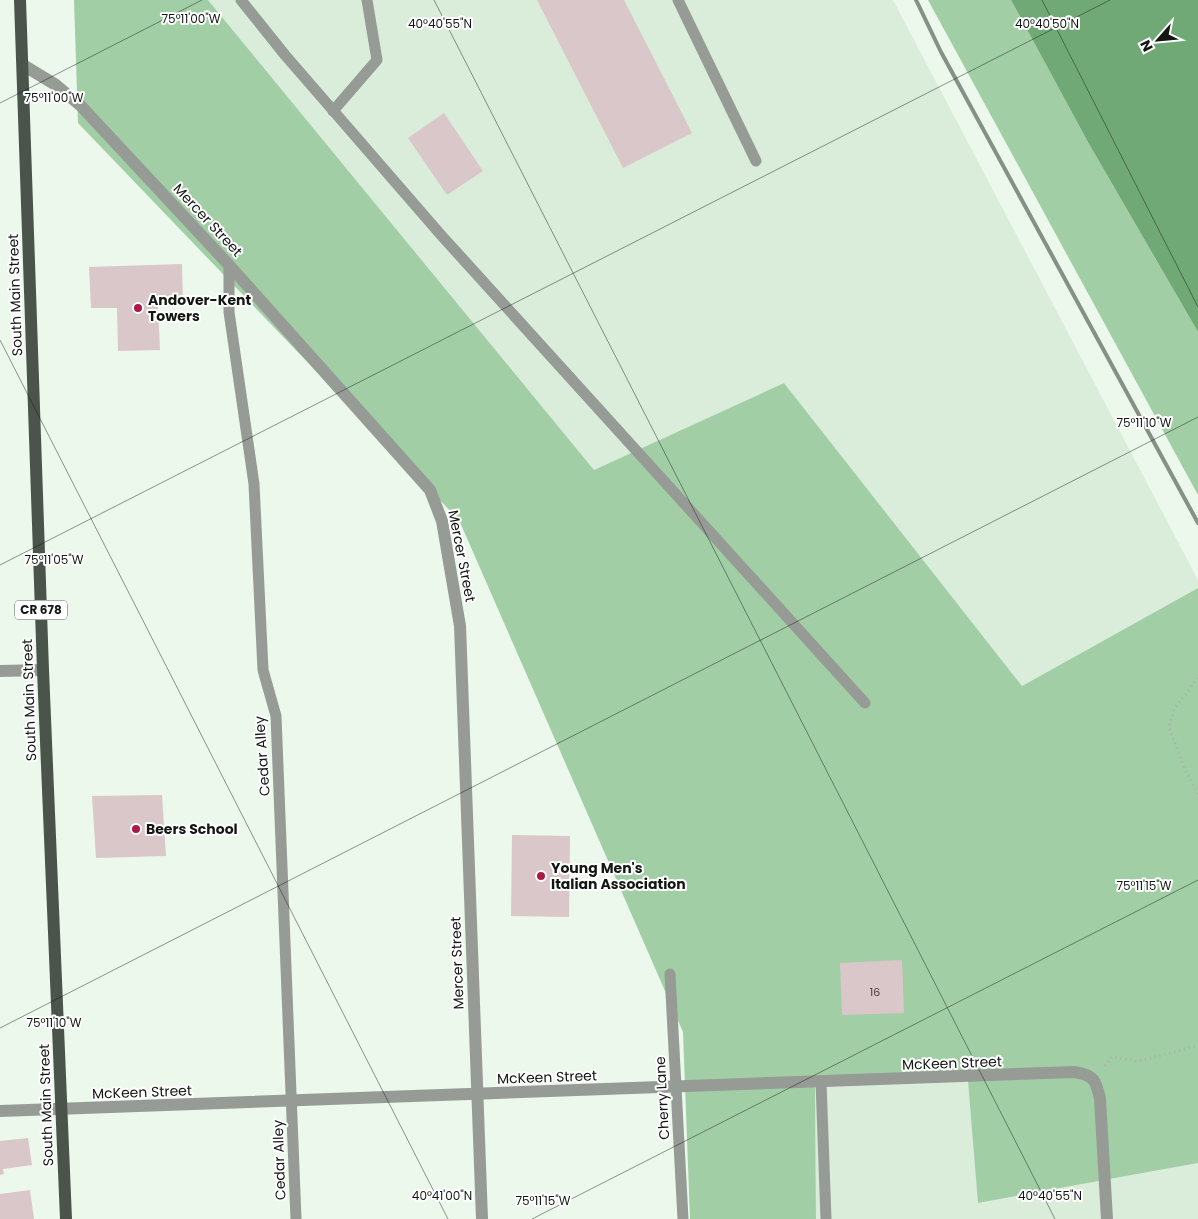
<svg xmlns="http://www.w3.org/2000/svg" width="1198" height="1219" viewBox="0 0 1198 1219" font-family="Poppins,sans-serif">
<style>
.built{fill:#d9edda}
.green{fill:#a2cea5}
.water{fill:#70a976}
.building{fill:#dac7c9}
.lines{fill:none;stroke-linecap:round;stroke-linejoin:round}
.path{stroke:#a7b2a7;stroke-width:3;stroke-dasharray:1 4;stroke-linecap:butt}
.service{stroke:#969b96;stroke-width:11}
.minor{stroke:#969b96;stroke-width:12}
.primary{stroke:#4b544b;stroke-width:12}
.rail{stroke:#879087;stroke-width:4}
.ticks{fill:none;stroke:#121713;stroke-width:1;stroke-opacity:0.45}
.poi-dot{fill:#ac1949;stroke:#fff;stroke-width:2}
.labels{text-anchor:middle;stroke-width:4;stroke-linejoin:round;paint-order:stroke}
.number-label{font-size:11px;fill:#444340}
.shield{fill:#fff;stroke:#595d5a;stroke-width:1}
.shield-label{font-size:12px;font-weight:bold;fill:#121713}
.street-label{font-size:14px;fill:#121713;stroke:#fff}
.poi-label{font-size:14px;font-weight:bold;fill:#121713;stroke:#fff;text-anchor:start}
.ticks-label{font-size:12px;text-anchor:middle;fill:#121713;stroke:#fff;stroke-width:4;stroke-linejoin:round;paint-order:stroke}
</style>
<rect width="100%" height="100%" fill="#ebf8eb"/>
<path class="built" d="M208 0H893L1198 580V588L1022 686 784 383 594 470Z
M968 1081 979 1203 1198 1163V1219H816L815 1087Z"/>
<path class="green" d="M74 0H208L594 470 784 383 1022 686 1198 588V1163L978 1203 968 1081 815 1087 816 1219H690L683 1032 459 520 78 123Z
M928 0H1011L1089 144 1198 332V495Z"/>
<path class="water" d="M1011 0H1198V332L1089 144Z"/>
<path class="building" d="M537 0H624L692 133 623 168Z
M444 113 483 171 447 195 408 138Z
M182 264 183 306 158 307 160 350 118 351 117 308H91L89 267Z
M162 795 166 856 96 858 92 796Z
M512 835 570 836 569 917 511 916Z
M902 960 904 1013 842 1015 840 963Z
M28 1138 32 1165 3 1169 4 1174 0 1175V1141Z
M30 1190 34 1219H0V1194Z"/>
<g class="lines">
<path class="path" d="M1198 678 1174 709 1169 727 1185 770 1198 794
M1105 1066 1112 1057 1138 1061 1198 1046"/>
<path class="service" d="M241 0 285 55 441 235 865 703
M678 0 756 161
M333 111 377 60 367 0
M229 265V312L254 484 263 670 276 716 296 1219
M670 974 683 1219
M821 1082 826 1219"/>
<path class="minor" d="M23 65 56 85 81 106 229 265 430 490 442 521 460 626 482 1219
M0 671 43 670
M0 1111 1074 1072C1094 1075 1096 1080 1100 1099L1107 1219"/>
<path class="primary" d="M20 0 43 670 66 1219"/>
<path class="rail" d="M916 0 941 52 1198 523"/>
</g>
<path class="ticks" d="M434 0 1055 1219M1042 0 1198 307M0 103 202 0M0 340 448 1219M0 565 1110 0M0 1028 1198 417M532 1219 1198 880"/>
<g class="poi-dot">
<circle cx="138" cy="308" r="5"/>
<circle cx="136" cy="829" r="5"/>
<circle cx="541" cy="876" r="5"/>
</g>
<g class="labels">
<g class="number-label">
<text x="875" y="996">16</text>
</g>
<rect class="shield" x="15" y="600.5" width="52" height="19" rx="4"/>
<g class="shield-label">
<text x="41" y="614">CR 678</text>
</g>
<g class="street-label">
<text transform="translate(208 220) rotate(47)" y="5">Mercer Street</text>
<text transform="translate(15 295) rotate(-92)" y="5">South Main Street</text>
<text transform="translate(462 556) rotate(79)" y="5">Mercer Street</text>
<text transform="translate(29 700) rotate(-92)" y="5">South Main Street</text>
<text transform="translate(262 756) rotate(-94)" y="5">Cedar Alley</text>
<text transform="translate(457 963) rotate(-92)" y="5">Mercer Street</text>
<text transform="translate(952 1063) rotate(-2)" y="5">McKeen Street</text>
<text transform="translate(547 1077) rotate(-2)" y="5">McKeen Street</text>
<text transform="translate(142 1092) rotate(-2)" y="5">McKeen Street</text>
<text transform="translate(662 1098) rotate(-93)" y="5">Cherry Lane</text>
<text transform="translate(46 1105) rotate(-92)" y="5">South Main Street</text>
<text transform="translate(279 1160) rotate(-92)" y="5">Cedar Alley</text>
</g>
<g class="poi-label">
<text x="148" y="305">Andover-Kent<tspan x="148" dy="16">Towers</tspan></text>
<text x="146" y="834">Beers School</text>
<text x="551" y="873">Young Men's<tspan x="551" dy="16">Italian Association</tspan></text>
</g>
</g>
<g class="ticks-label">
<text x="191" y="23">75°11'00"W</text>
<text x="440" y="28">40°40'55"N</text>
<text x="1047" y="28">40°40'50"N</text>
<text x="54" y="102">75°11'00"W</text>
<text x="1144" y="427">75°11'10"W</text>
<text x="54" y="564">75°11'05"W</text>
<text x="1144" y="890">75°11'15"W</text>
<text x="54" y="1027">75°11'10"W</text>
<text x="442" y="1200">40°41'00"N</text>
<text x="1050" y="1200">40°40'55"N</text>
<text x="543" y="1205">75°11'15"W</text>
</g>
<g transform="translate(1158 40) rotate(243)" stroke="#ffffff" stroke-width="4" paint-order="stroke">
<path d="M0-4L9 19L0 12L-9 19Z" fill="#121713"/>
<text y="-8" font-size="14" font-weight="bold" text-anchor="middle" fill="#121713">N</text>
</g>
</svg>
